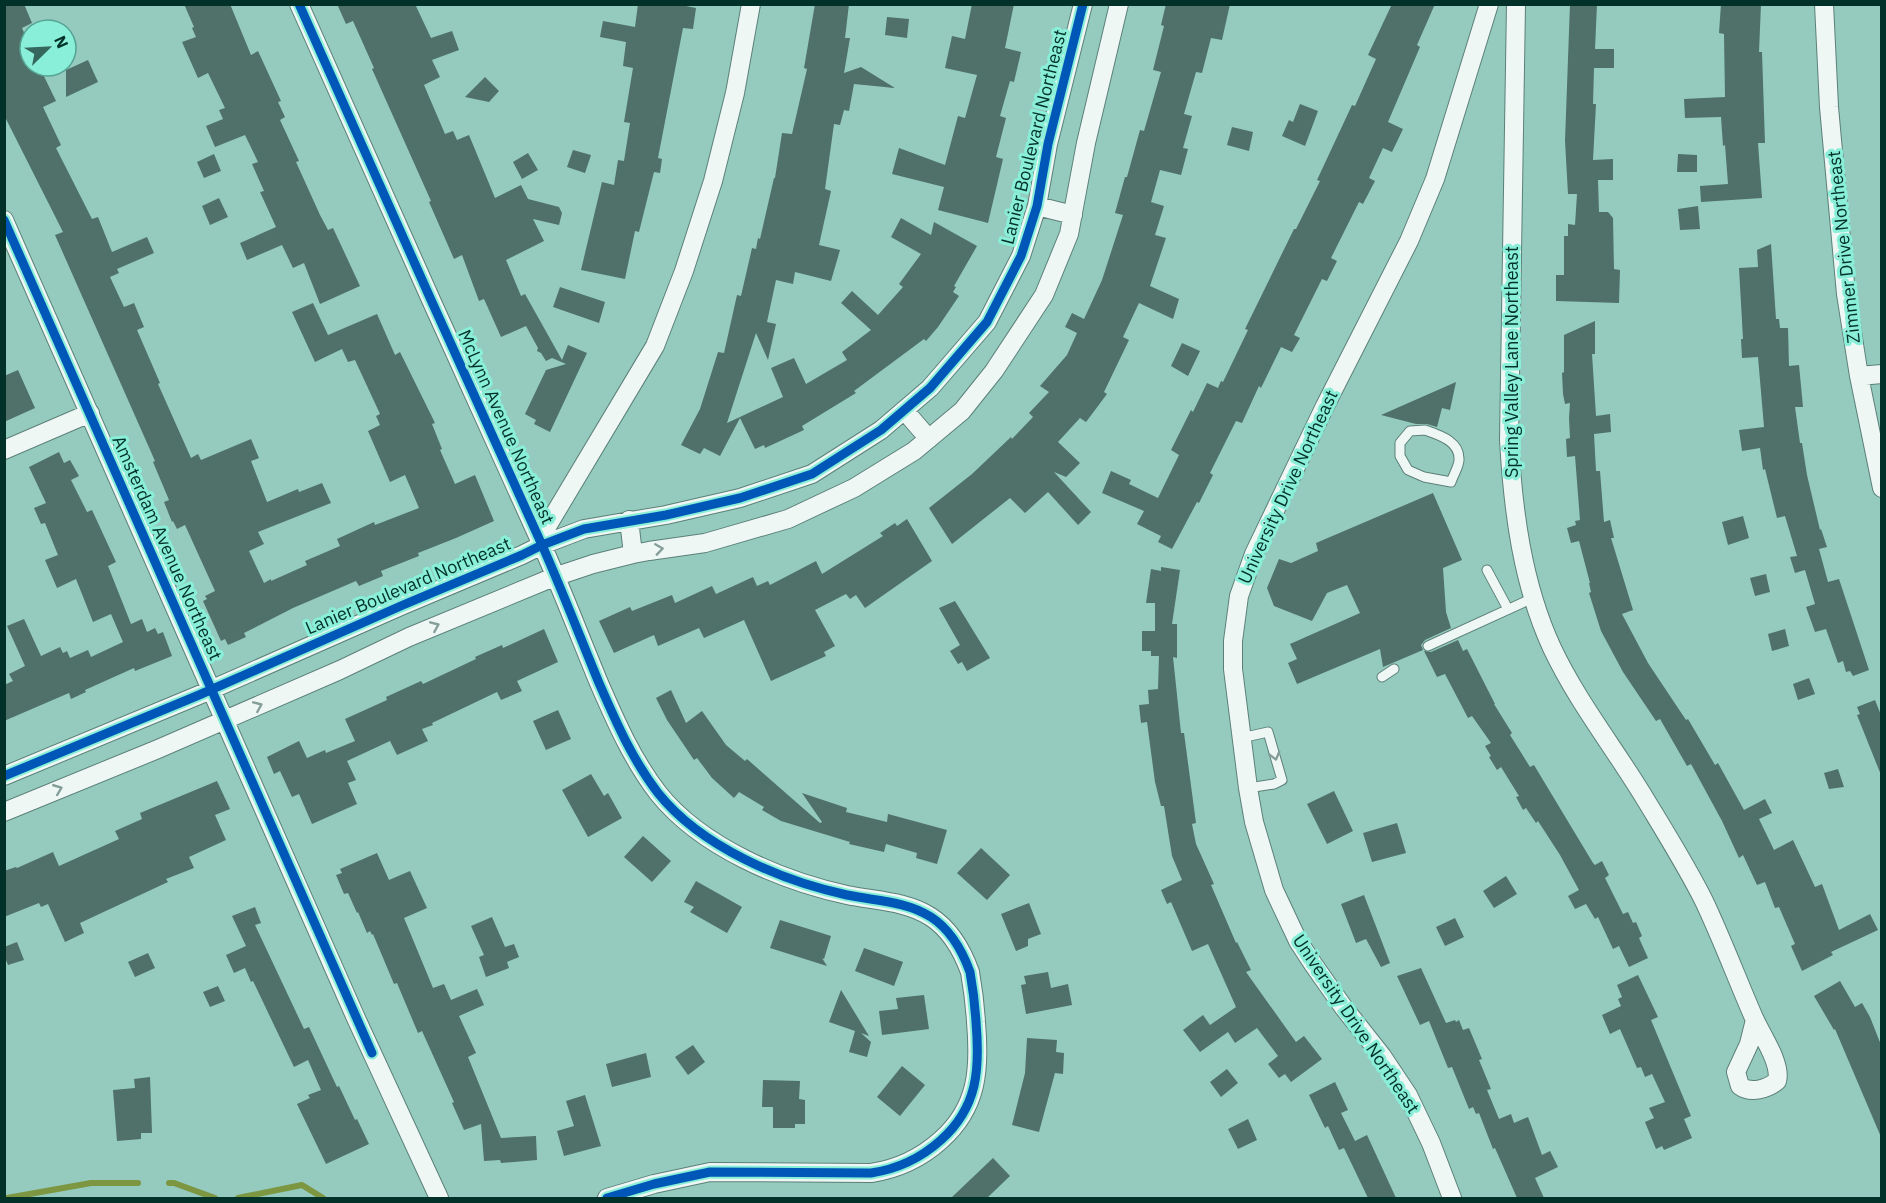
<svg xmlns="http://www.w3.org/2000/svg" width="1886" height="1203" viewBox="0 0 1886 1203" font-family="'IBM Plex Sans',sans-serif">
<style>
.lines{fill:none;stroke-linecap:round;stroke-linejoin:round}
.stream{stroke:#7c9641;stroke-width:6}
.building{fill:#50706a}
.lane-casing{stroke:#5c8078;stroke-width:11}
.street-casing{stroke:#5c8078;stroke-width:20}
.lane{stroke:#eff7f5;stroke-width:9}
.street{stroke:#eff7f5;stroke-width:18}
.cycleway-casing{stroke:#8aefd8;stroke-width:13}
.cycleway{stroke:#0057b8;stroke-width:9}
.oneway{stroke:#849e99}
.labels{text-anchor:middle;stroke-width:6;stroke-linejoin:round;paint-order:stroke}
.street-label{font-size:18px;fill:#023129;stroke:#8aefd8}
</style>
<rect width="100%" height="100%" fill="#94cbbe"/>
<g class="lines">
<path class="stream" d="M169 1183H174L215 1198
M7 1198 91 1183H138
M238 1198 302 1185 323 1198"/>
</g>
<path class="building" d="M4 4H24L32 23 22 28 30 46V66H39L56 101 43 107 61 145 56 148 92 219 98 217 112 252 147 237 154 253 117 269 119 273 110 277 124 307 134 303 144 327 137 330 160 383 158 384 191 458 198 454 201 460 251 439 259 458 251 461 267 502 298 489 299 492 322 483 331 503 258 532 264 544 249 551 264 583 271 579V581L307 565 305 561 340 546 337 539 374 522 375 525 419 508 405 475 390 482 368 431 380 425 376 416 380 414 355 360 348 362 342 349 315 362 292 312 313 303 328 335 377 314 395 355 400 352 435 423 432 424 442 449 440 450 455 484 475 475 494 521 456 538 418 553 419 556 381 571 383 576 359 586 356 581 293 608 244 633 246 637 228 645 225 639 221 641 203 601 207 599 205 596 215 591 185 525 177 529 173 521 172 522 164 502 169 500 153 462 155 461 55 235 63 232 4 115Z
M184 4H230L251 55 258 51 281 101 278 102 285 117 280 120 299 161 296 162 320 215 328 230 333 228 360 286 320 304 304 263 293 268 282 245 247 260 240 243 276 227 260 192 264 191 252 164 258 162 245 135 215 147 206 126 223 119 219 110 225 108 208 73 198 78 182 42 196 37 192 28 194 27Z
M337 4H415L431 38 452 31 459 50 432 60 440 77 424 85 445 134 453 131 457 140 469 135 495 198 521 185 528 199 559 207 562 213 559 225 533 219 544 241 506 260 521 296 525 294 562 360 568 345 587 353 550 432 534 424 536 420 525 414 546 370 566 364 552 358 546 361 541 353 537 351 538 348 526 326 501 337 484 299 479 301 462 255 454 259 429 202 431 201 372 69 374 68 353 21 346 24Z
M638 4H676L696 8 693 29 683 28 658 158 662 159 660 173 654 172 639 232 635 231 625 279 581 270 602 182 614 185 618 160 624 161 630 123 624 122 633 68 623 66 626 42 600 37 603 21 635 27Z
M815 4H849L845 38H850L844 73 861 67 895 88 854 84 849 111 844 110 840 125 834 124 825 189 831 191 819 245 840 250 831 281 795 272 793 284 776 280 767 322 776 324 768 360 756 333 727 423 783 397 771 368 794 358 806 384 847 360 842 352 871 330 841 303 852 291 878 315 903 287 899 284 921 254 891 237 901 218 931 235 934 222 977 246 954 286 956 287 953 292 959 296 938 327 926 341 924 339 854 391 856 393 802 426 804 430 765 448 764 445 755 449 740 418 720 456 704 448 700 454 681 445 700 409 718 352 724 353 737 295 741 296 752 248 756 249 758 238 760 239 774 178H775L782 133 792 134 807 69 804 68Z
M972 4H1014L1005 48 1021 52 1014 82 1010 81 1000 116 1006 118 996 157 1003 159 988 223 938 210 944 187 892 174 899 148 945 165 958 116 965 118 977 75 945 68 952 36 965 39Z
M1166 4H1230L1222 40 1211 38 1202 73 1196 72 1184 114 1192 116 1183 148 1188 149 1181 175 1160 170 1151 202 1164 206 1155 235 1166 238 1150 286 1179 299 1173 319 1139 303 1123 337 1129 340 1104 392 1107 394 1086 422 1080 418 1058 442 1080 463 1066 477 1054 472 1091 512 1078 525 1048 492 1025 513 1010 498 952 544 929 508 972 474 1011 437 1012 439 1033 417 1029 413 1049 392 1040 386 1067 355 1077 333 1065 327 1072 313 1084 319 1102 280 1123 215 1115 213 1125 177H1127L1140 130 1144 131 1161 72 1153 70 1164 26 1161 25Z
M1392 4H1435L1417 45 1420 47 1388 122 1403 129 1392 152 1383 148 1369 178 1375 181 1363 204 1359 202 1331 258 1337 261 1327 281 1322 279 1294 335 1300 338 1292 352 1281 347 1261 388 1259 386 1242 423 1236 421 1210 473 1213 475 1199 503 1197 502 1172 549 1158 542 1161 536 1137 524 1144 511 1102 493 1111 471 1131 480 1129 484 1158 498 1179 455 1171 450 1191 410 1193 412 1207 383 1218 388 1221 381 1223 382 1248 330 1245 329 1294 229H1296L1320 181 1317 180 1352 105 1355 106 1376 59 1368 55Z
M1570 4H1597L1595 49H1614V68H1594L1593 104H1596L1593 160 1613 159V180H1598L1599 212H1608L1613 218 1614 269 1620 270 1619 303 1556 301V275H1564V236H1568V224L1575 225 1577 194H1568L1565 141Z
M1721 4H1761L1759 52H1762L1765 143H1758L1762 198 1701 202 1700 186 1728 184 1725 145 1723 146 1721 117 1685 118 1684 99 1725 97 1724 34 1719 33Z
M887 17 909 19 907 38 885 35Z
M88 60 98 82 66 97V70Z
M485 77 499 91 489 102 465 97Z
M1300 104 1318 111 1305 146 1282 136 1289 120 1293 122Z
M1232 127 1253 132 1249 151 1227 145Z
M573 150 591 155 585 173 567 167Z
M528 153 538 170 522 179 513 162Z
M214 154 221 171 204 178 197 162Z
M1678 154 1697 155V172H1677Z
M219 198 228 217 210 225 202 206Z
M1698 206 1700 229 1680 230 1678 209Z
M1771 244 1776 319H1779L1780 328H1788L1789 366 1799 365 1803 407H1795L1800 443H1802L1807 475 1820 530 1821 529 1827 547 1819 549 1828 582 1839 579 1869 670 1853 676 1850 671 1846 672 1843 661 1838 663 1826 629 1815 632 1806 607 1815 604 1805 570 1795 573 1790 557 1797 556 1785 516 1777 518 1765 469 1763 470 1760 448 1742 451 1739 430 1764 427 1758 357 1742 358 1741 339H1743L1739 268 1758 267 1757 250Z
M560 287 605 302 599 323 553 307Z
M1595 321V354H1592L1596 416 1610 414 1611 432 1594 434 1596 471H1600L1604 522 1610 520 1614 538H1611L1633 610 1622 614 1648 663 1686 720 1688 719 1715 765 1718 763 1744 810 1765 799 1772 813 1759 819 1774 850 1793 840 1815 887 1822 884 1839 930 1870 914 1878 930 1831 952 1833 955 1802 971 1791 946 1795 944 1779 907 1775 908 1765 882 1757 885 1743 855 1739 858 1722 821 1691 764 1687 766 1660 719 1656 721 1623 672 1601 631 1589 593 1591 592 1589 583H1590L1579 541 1571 543 1567 528 1576 525 1575 521 1580 520 1575 456 1567 457 1566 439 1570 438 1569 418 1570 403 1565 404 1563 394 1562 373 1564 372V335Z
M1182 343 1200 351 1188 376 1171 366Z
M18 370 35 408 4 422V376Z
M1456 382 1450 410 1442 408 1437 427 1427 424H1416L1381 415Z
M59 452 64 463 70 460 79 476 71 480 87 512 92 510 116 562 108 566 131 624 142 619 147 632 155 628 158 634 163 632 172 656 135 671 134 668 85 690 86 692 71 699 69 693 4 721V685L13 681 9 674 25 666 7 626 24 619 41 656 60 647 63 653 67 651 70 658 88 650 91 657 123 642 111 614 93 622 76 579 57 588 45 560 58 555 45 523 41 524 34 508 46 503 29 467Z
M1433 493 1462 560 1443 568 1446 612 1451 628 1425 640 1421 645 1423 650 1383 667 1380 649 1297 684 1288 663 1297 659 1290 644 1360 613 1347 585 1327 593 1312 621 1274 606 1267 588 1279 559 1291 563 1318 551 1316 543Z
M1743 516 1749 538 1728 545 1722 522Z
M907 519 932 561 865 608 856 595 850 599 846 594 815 610 835 646 824 652 826 656 771 681 744 620 704 638 699 628 658 646 654 635 614 653 599 621 630 607 632 611 672 595 675 603 712 586 716 594 753 577 757 586 768 581 770 585 816 561 822 574 883 536 880 533 895 523 897 526Z
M1161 567 1180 570 1172 624H1177V658L1173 657 1181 733H1184L1196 823 1192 824 1196 844 1214 884 1211 885 1236 943 1237 942 1251 970 1246 972 1296 1042 1304 1036 1322 1059 1291 1082 1285 1074 1279 1078 1268 1064 1278 1056 1257 1028 1235 1043 1228 1032 1200 1052 1183 1030 1203 1015 1210 1025 1236 1007 1208 944 1192 951 1171 902 1167 904 1161 890 1182 880 1172 856 1164 806H1161L1155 782 1147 722 1141 723 1139 705 1149 704 1148 690 1158 689 1159 656H1151V651H1142V631H1155V603H1146L1151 569 1161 571Z
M1766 574 1770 592 1755 596 1750 578Z
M955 601 990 658 967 671 962 662 958 664 950 651 960 645 939 608Z
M544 629 558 662 517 681 522 691 501 700 497 692 432 723 433 725 422 729 428 741 397 755 390 741 347 761 356 780 348 783 357 804 312 824 299 794 292 797 280 771 274 774 267 757 299 741 307 758 325 750 326 753 355 741 345 719 387 700 386 697 421 681 423 684 476 659 475 657 502 645 503 648Z
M1785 629 1789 646 1772 651 1768 634Z
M1458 640 1463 651 1467 649 1495 704H1494L1512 733 1510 735 1530 767 1534 765 1593 863 1595 865 1602 861 1609 875 1605 878 1623 914 1628 912 1633 923 1636 922 1642 936 1639 938 1648 958 1629 967 1619 946 1613 949 1598 917 1595 919 1586 904 1575 909 1568 896 1579 890 1560 855 1538 821 1536 823 1526 808 1523 810 1516 797 1519 796 1501 767 1497 770 1489 757 1491 756 1485 746 1491 743 1472 716 1468 718 1445 674 1437 677 1424 651 1431 652Z
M1809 678 1815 694 1798 700 1793 684Z
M671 690 686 723 702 711 726 745 745 761 747 759 820 823 822 822 802 793 847 808 846 812 887 822 888 814 947 830 937 864 916 858 917 853 886 844 884 852 849 844 850 842 781 821 762 810 764 807 739 792 734 798 712 778 697 758 694 760 667 720 656 698Z
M1875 700 1881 715V775L1857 715 1860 714 1857 707Z
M558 710 571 739 546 750 533 721Z
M1838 769 1844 787 1829 789 1824 773Z
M591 774 604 796 608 793 622 818 588 837 562 790Z
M217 781 230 809 215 815 226 840 189 857 194 868 166 879 168 882 80 923 84 933 65 942 48 904 41 907 39 903 4 917V871L16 867 17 868 53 852 59 866 119 839 115 831 142 819 140 813Z
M1334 791 1353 831 1327 844 1307 804Z
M1397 823 1406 853 1372 862 1363 833Z
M643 836 671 861 652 882 624 857Z
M981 848 1010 875 987 900 957 873Z
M377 853 389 880 410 871 427 908 404 918 433 988 444 984 451 1000 477 989 484 1005 459 1016 476 1053 468 1057 501 1138 536 1136 537 1160 501 1163 500 1160 484 1161 481 1124 464 1130 452 1103 454 1102 422 1031 418 1033 397 983 394 984 373 934 372 935 370 931 367 933 358 912 357 913 348 893 344 894 336 875 342 873 340 869Z
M1506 876 1517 894 1494 908 1483 891Z
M696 881 742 907 727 933 690 912 694 907 684 902Z
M1364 895 1390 963 1381 967 1366 939 1356 943 1341 904Z
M1029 903 1041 934 1028 939V946L1016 951 1001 914Z
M255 907 261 923 255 925 304 1029 309 1027 337 1087 339 1086 355 1120 357 1119 369 1144 326 1164 297 1104 310 1098 308 1095 321 1090 308 1060 294 1067 253 981 251 982 245 968 234 973 226 955 246 946 232 916Z
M492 917 505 947 514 944 519 957 507 962 509 968 486 977 479 957 484 955 471 926Z
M1455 918 1464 937 1445 946 1436 927Z
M780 920 831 936 824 959 822 958 827 966 770 948Z
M17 942 24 960 8 965 4 955V947Z
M864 948 903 962 894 986 855 971Z
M148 953 155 968 135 977 128 962Z
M1421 968 1446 1023 1455 1020 1456 1022 1459 1020 1463 1030 1469 1028 1482 1059 1479 1060 1491 1089 1487 1090 1499 1119 1511 1114 1514 1123 1528 1117 1542 1155 1550 1151 1558 1167 1535 1178 1544 1198H1517L1495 1148 1493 1149 1479 1113 1476 1114 1473 1107 1469 1109 1452 1067 1448 1068 1429 1021 1420 1025 1397 976Z
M1048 972 1051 988 1068 984 1072 1005 1026 1014 1021 985 1026 984 1024 976Z
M1638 975 1658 1017 1651 1020 1691 1116 1684 1119 1692 1138 1664 1150 1662 1146 1656 1149 1645 1122 1654 1118 1649 1108 1665 1102 1652 1074 1645 1077 1641 1067 1637 1068 1620 1029 1610 1034 1602 1015 1621 1006 1618 999 1622 997 1617 985Z
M1840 981 1855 1007 1862 1003 1870 1017 1881 1045V1137L1835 1029 1834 1030 1814 996Z
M218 986 225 1001 210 1007 203 992Z
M841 990 869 1036 861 1033 871 1042 867 1057 849 1052 855 1031 829 1022Z
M924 995 929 1029 882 1035 879 1011 898 1009 896 998Z
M1027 1038 1057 1040 1056 1052 1064 1053 1063 1074 1055 1073 1039 1132 1012 1125 1025 1073Z
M693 1045 705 1062 688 1075 675 1057Z
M646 1053 651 1077 612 1087 606 1064Z
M902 1066 925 1085 900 1116 877 1097Z
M1227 1069 1238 1083 1221 1097 1210 1082Z
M150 1077 152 1133H141V1139L117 1141 113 1090 135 1088 134 1079Z
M763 1080 800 1081 799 1099 805 1100V1124H795V1128H773V1107H762Z
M1335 1082 1348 1110 1341 1113 1355 1141 1367 1135 1396 1198H1368L1344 1148 1339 1150 1328 1126 1325 1128 1309 1095Z
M585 1095 601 1146 564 1156 557 1131 574 1126 566 1101Z
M1248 1119 1257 1140 1238 1149 1228 1129Z
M993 1158 1010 1176 987 1198H951Z"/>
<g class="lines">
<defs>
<path id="lane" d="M1425 430C1439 435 1460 441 1459 460 1459 466 1453 476 1451 482L1424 477 1408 470 1400 456V443L1410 431Z
M1487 570 1508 609
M1428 646 1533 598
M1382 677 1394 669
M1241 738 1268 732 1282 780 1274 784 1248 788"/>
<path id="street" d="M299 4C379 185 460 365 542 545 562 590 580 637 599 683 616 722 632 759 658 793 701 847 782 881 847 895 876 901 906 901 931 917 951 930 962 950 970 972 973 989 975 1005 976 1022 980 1069 978 1107 941 1140 921 1158 898 1169 871 1173L710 1172 654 1184 607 1198
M1516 4 1509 440C1513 510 1522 583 1552 648 1578 703 1616 750 1647 802 1667 835 1687 867 1704 901 1722 939 1737 979 1754 1018 1761 1034 1782 1064 1777 1081 1767 1089 1751 1094 1740 1086L1736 1072 1749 1044 1755 1020
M1824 4 1829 107 1846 294 1859 376 1882 488
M1037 206 1073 215
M4 220 355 1016 439 1198
M1859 376 1882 374
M904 410 929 439
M4 450 90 413
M629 520 633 554
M539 540 655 346 684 271 713 181 735 93 751 4
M4 776 199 695 403 605 522 555 542 545 584 529 666 515 740 498 812 474 881 430 930 388 987 322 1021 256 1037 206 1048 144 1083 4
M4 812 158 749 340 670 409 637 554 577 593 564 633 554 649 551 705 543 788 519 854 488 914 451 962 411 994 371 1044 295 1069 234 1086 143 1119 4
M1452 1198 1431 1143 1408 1095 1382 1056 1344 1008 1313 964 1298 941 1274 890 1254 822 1248 788 1233 669V641L1239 596 1254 554 1325 406 1409 241 1435 179 1489 4"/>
</defs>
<use href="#lane" class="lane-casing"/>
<use href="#street" class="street-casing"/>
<use href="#lane" class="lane"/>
<use href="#street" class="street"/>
<defs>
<path id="cycleway" d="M299 4C379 185 460 365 542 545 562 590 580 637 599 683 616 722 632 759 658 793 701 847 782 881 847 895 876 901 906 901 931 917 951 930 962 950 970 972 973 989 975 1005 976 1022 980 1069 978 1107 941 1140 921 1158 898 1169 871 1173L710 1172 654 1184 607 1198
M4 220 372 1053
M4 776 199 695 403 605 522 555 542 545 584 529 666 515 740 498 812 474 881 430 930 388 987 322 1021 256 1037 206 1048 144 1083 4"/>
</defs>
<use href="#cycleway" class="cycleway-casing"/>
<use href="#cycleway" class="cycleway"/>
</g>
<defs><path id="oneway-chevron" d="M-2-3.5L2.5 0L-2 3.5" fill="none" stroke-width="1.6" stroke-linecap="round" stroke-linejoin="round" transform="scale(1.5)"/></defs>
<g class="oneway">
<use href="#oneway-chevron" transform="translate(659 549) rotate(-8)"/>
<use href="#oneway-chevron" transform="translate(435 626) rotate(-23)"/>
<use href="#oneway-chevron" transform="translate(258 706) rotate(-23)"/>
<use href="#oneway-chevron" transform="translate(1275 756) rotate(75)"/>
<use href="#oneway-chevron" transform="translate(58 789) rotate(-22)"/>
</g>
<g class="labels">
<g class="street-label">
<text transform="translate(1034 137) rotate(-76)" y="6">Lanier Boulevard Northeast</text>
<text transform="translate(1844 247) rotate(-96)" y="6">Zimmer Drive Northeast</text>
<text transform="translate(1512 362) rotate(-90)" y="6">Spring Valley Lane Northeast</text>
<text transform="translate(506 427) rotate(66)" y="6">McLynn Avenue Northeast</text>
<text transform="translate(1288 487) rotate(-65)" y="6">University Drive Northeast</text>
<text transform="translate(167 548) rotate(66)" y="6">Amsterdam Avenue Northeast</text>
<text transform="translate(408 586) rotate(-23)" y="6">Lanier Boulevard Northeast</text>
<text transform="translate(1356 1024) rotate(56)" y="6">University Drive Northeast</text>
</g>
</g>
<rect width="1886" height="1203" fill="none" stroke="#023129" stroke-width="12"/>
<g transform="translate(48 48) rotate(66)"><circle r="28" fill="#8aefd8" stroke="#54a392" stroke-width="1.5"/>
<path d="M0-4.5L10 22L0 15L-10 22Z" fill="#35675d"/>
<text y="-9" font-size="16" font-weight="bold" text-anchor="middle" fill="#023129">N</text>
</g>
</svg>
